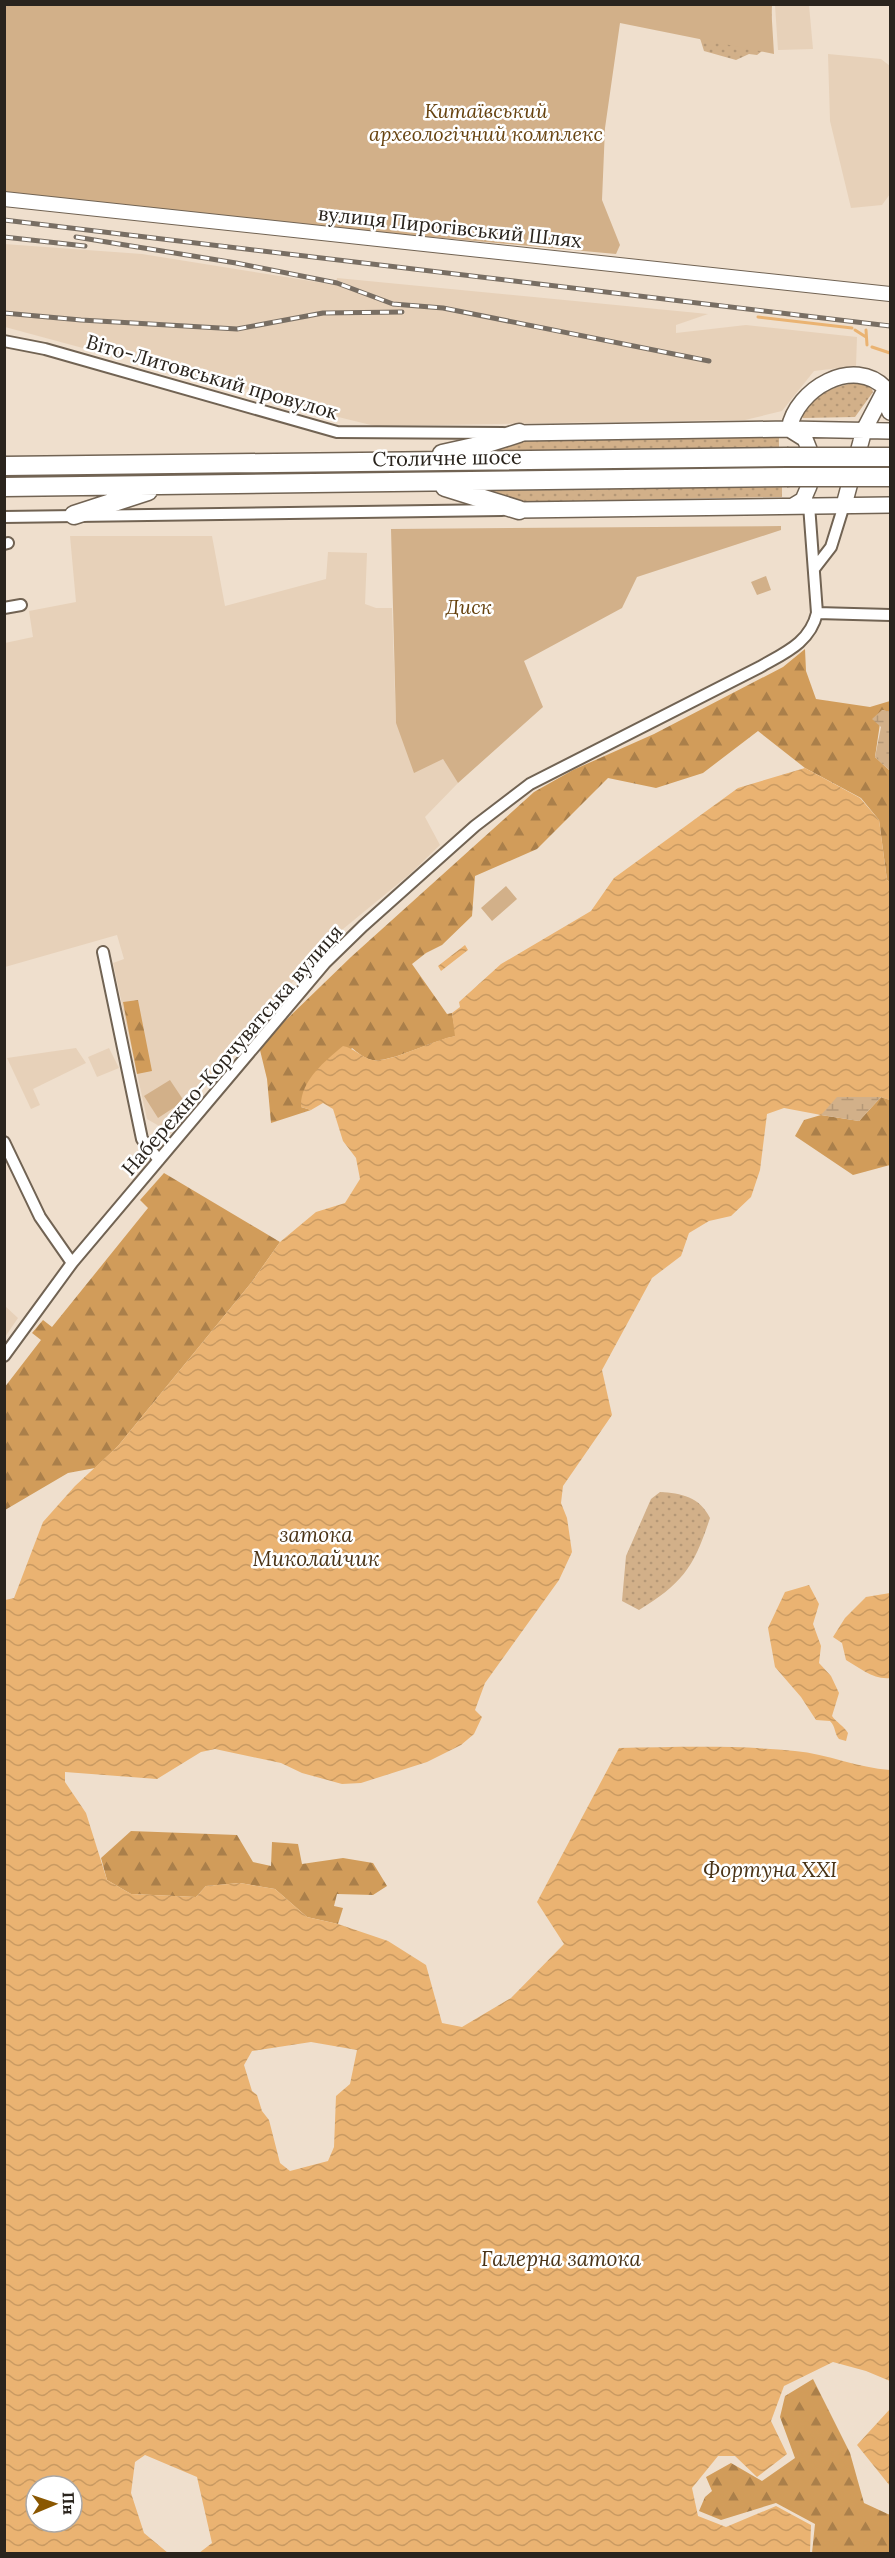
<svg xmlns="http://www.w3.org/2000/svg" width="895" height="2558" viewBox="0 0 895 2558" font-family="Lora,serif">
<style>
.built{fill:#e7d1b9}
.grass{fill:url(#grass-dots)}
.forest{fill:url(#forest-firs)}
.wetland{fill:url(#wetland-marsh)}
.park{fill:#d2b089}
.water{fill:url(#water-waves);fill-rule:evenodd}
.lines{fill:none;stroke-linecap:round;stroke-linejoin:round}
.stream{stroke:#eab372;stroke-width:3}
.minor-casing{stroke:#716353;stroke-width:14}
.tertiary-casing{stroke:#716353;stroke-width:16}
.secondary-casing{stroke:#716353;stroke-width:18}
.trunk-casing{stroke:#716353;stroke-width:21}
.minor{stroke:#fff;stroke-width:10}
.tertiary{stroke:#fff;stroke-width:14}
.secondary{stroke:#fff;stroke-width:15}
.trunk{stroke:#fff;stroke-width:18}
.rail-casing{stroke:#786e63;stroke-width:5}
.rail{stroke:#fff;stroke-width:3;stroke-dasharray:9;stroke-linecap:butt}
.trunk-bridge-casing{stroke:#716353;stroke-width:21;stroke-linecap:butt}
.trunk-bridge{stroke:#fff;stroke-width:18}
.labels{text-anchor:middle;stroke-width:5;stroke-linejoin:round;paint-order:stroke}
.park-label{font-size:20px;font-style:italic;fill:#674310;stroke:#fff}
.street-label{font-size:20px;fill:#2a241d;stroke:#fff}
.water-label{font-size:21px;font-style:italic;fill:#4a3316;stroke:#fff}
</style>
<defs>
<pattern id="grass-dots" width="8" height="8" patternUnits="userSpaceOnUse" patternTransform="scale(1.5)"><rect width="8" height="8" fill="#d2b089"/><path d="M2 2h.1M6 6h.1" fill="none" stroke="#b49776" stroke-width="1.8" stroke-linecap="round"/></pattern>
<pattern id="forest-firs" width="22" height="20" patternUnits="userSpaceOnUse" patternTransform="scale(1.5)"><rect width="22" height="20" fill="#d19c5a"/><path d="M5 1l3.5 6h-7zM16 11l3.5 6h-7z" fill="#aa7f4a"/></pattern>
<pattern id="wetland-marsh" width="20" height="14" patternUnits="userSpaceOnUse" patternTransform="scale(1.5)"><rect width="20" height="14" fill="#d2b089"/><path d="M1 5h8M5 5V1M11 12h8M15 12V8" fill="none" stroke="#b49776"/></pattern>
<pattern id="water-waves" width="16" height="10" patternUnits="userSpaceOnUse" patternTransform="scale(1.5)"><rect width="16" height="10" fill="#eab372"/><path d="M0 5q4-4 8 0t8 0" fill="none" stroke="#c99a62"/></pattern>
</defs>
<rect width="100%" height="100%" fill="#efdfcd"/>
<path class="built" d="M775 5H809L813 49 778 50Z
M828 54 881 59 890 66V194L882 205 851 208 830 121Z
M4 244 142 254 336 285 337 278 708 314 676 325V333L746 325 857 337 856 366 814 371 782 411 745 420 375 426 265 399 263 394 119 355 116 357 5 327Z
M70 536H212L225 606 326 579 328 552 367 553 365 604 376 608H392L396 723 443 759 458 783 425 817 440 845 410 874 326 943 166 1130 147 1119 113 963 124 959 117 935 5 967V643L33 637 29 611 76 602Z
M76 1048 86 1063 33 1089 40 1105 31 1109 7 1058Z
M109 1048 119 1068 97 1077 88 1057Z
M5 1306 18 1318 5 1337Z"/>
<path class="grass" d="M701 5H772L770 45 757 55 749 54 736 60 704 51 699 35Z
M849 384H866L871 387 873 392 855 417 803 418 801 414C817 396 826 389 849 384Z
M779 437V448L488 451 524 438Z
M782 487V497L527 502 512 500 491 490Z
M660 1492C681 1493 700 1497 710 1518 694 1567 683 1583 639 1610L622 1601 626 1556 651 1499Z"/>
<path class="forest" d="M805 649 806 671 816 699 870 707 890 701V712L882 710 875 757 890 771V882L887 880 879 820 861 798 805 768 758 731 703 773 656 788 608 778 537 849 475 876 472 916 442 945 426 953 412 964 447 1014 452 1013 456 1036C433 1040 391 1063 372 1060 365 1059 357 1052 352 1048L301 1107 311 1110 271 1123 267 1079 259 1046 351 957 534 792 573 770 654 734 783 667Z
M138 1000 152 1071 137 1074 123 1002Z
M881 1097 890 1100V1165L853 1175 795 1136 804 1120 821 1115 859 1121Z
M164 1173 280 1242 251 1283 118 1446 95 1468 68 1473 5 1510 4 1388 41 1340 32 1333 43 1320 52 1327 148 1208 140 1200Z
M131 1831 237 1835 253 1862 271 1866 272 1842 298 1844 302 1864 343 1858 373 1863 387 1886 373 1895 337 1894 334 1906 343 1908 338 1924 307 1917 275 1889 240 1883 206 1886 196 1897 131 1894 107 1880 101 1858Z
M813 2379 850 2453 864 2503 890 2515V2553H812L815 2524 776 2503 721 2520 699 2511 705 2497 712 2491 706 2477 731 2463 762 2481 795 2458 780 2417 785 2396Z"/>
<path class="wetland" d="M882 710 890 712V771L875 757 881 727 872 719Z
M827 1076 875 1085 890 1100 881 1097 859 1121 821 1115Z"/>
<path class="park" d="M4 5H771L774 54 620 23 605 128 602 200 620 245 616 254 5 198Z
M781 526V530L637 577 622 608 524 661 543 707 458 783 443 759 414 773 396 723 391 529Z
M766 576 771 590 757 595 751 582Z
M506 886 517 899 492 921 481 908Z
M170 1080 184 1101 158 1118 144 1096Z"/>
<path class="water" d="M805 768 860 798 879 820 887 880 890 882V1100L881 1097H837L821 1115 784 1108 767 1114 760 1170 751 1197 731 1216 709 1221 689 1233 681 1256 652 1278 602 1370 612 1415 563 1486 561 1503 567 1518 572 1552 559 1580 485 1683 475 1710 482 1717 474 1734 461 1745 427 1762 361 1783 342 1784 302 1773 281 1763 215 1749 201 1752 157 1779 65 1772V1782L86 1813 107 1880 131 1894 196 1897 206 1886 240 1883 275 1889 307 1917 338 1924 388 1941 426 1965 442 2023 462 2027 511 1998 564 1944 537 1902 619 1748C678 1747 737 1745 795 1751 828 1754 858 1768 890 1770V2381L866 2371 833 2362 784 2386 771 2421 787 2454 757 2477 735 2456H718L692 2488 698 2516 726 2527 776 2506 811 2525 810 2553H199L212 2543 197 2477 145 2455 135 2462 131 2493 144 2533 168 2553H5V1600L14 1598 43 1522 75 1486 118 1446 251 1283 280 1242 316 1212 345 1203 360 1179 356 1158 343 1141 333 1109 323 1103 311 1110 301 1107C300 1081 325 1061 343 1046 354 1048 362 1058 373 1060 391 1063 432 1040 455 1036L452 1013 460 1007 459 1002 501 964 591 911 614 878 738 788ZM311 2042 357 2050 350 2084 336 2096 334 2147 328 2161 290 2171 280 2163 269 2120 262 2111 257 2095 252 2091 244 2065 252 2051ZM36 2486H72V2522H36Z
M465 945 468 950 441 971 438 966Z
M809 1585 819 1604 813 1624 821 1646 819 1663 831 1676 839 1693 832 1716C837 1723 843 1725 848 1733L846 1741 839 1739C834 1733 836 1727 830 1721L816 1720 801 1697 775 1667 768 1628 785 1592Z
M890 1593V1678C874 1680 860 1668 846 1660L842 1643 833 1637 845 1618 866 1597Z
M890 2409V2486L857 2445Z"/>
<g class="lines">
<path class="stream" d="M758 317 852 328
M855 330 866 337
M866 330 867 345
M872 347 890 353"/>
<defs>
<path id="minor" d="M4 341 45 349 337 432 503 433
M4 517 502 510
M4 544 8 543
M814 569 831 547 844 505
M4 608 21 605
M817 613 890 615
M103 952 142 1139 159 1160
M4 1142 40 1217 72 1263
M4 1356 72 1263 325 963 363 926 475 826 530 784 760 667C784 653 810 643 817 613L809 505"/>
<path id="tertiary" d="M4 199 890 294"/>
<path id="secondary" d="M789 429C796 389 854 355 886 389L885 400 890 412
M789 429 805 439 809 449V486L803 500 793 506
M519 433 789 429 890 431
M844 505 864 430 885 390
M519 510 890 505"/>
<path id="trunk" d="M442 454 478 446 519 433
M4 466 787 457
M4 487 787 477
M445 487 519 510
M74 515 148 491"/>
</defs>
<use href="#minor" class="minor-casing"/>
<use href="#tertiary" class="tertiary-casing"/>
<use href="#secondary" class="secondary-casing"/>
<use href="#trunk" class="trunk-casing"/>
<use href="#minor" class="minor"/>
<use href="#tertiary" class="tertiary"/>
<use href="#secondary" class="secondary"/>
<use href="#trunk" class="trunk"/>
<defs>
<path id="rail" d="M4 220 890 326
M4 237 85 246
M76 237 236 263 337 283 393 304 443 308 709 361
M4 313 81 320 237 329 323 313 402 312"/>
</defs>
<use href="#rail" class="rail-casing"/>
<use href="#rail" class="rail"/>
<defs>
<path id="trunk-bridge" d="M787 457H890
M787 477H890"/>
</defs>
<use href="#trunk-bridge" class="trunk-bridge-casing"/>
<use href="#trunk-bridge" class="trunk-bridge"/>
</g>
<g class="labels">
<g class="park-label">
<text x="486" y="118">Китаївський<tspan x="486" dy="23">археологічний комплекс</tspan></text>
<text x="469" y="614">Диск</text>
</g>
<g class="street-label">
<text transform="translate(450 227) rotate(6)" y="7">вулиця Пирогівський Шлях</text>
<text transform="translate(212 377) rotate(16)" y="7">Віто-Литовський провулок</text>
<text transform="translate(447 458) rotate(-1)" y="7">Столичне шосе</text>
<text transform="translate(232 1050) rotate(-49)" y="7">Набережно-Корчуватська вулиця</text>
</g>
<g class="water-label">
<text x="316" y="1542">затока<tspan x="316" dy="24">Миколайчик</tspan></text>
<text x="770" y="1877">Фортуна XXI</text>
<text x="561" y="2266">Галерна затока</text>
</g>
</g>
<rect width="895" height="2558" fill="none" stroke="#2a241d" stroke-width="12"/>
<g transform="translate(54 2504) rotate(88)"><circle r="28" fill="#ffffff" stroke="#aaa7a5" stroke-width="1.5"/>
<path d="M0-4.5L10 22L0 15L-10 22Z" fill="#8a5701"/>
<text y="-9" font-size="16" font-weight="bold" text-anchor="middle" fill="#2a241d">Пн</text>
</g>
</svg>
